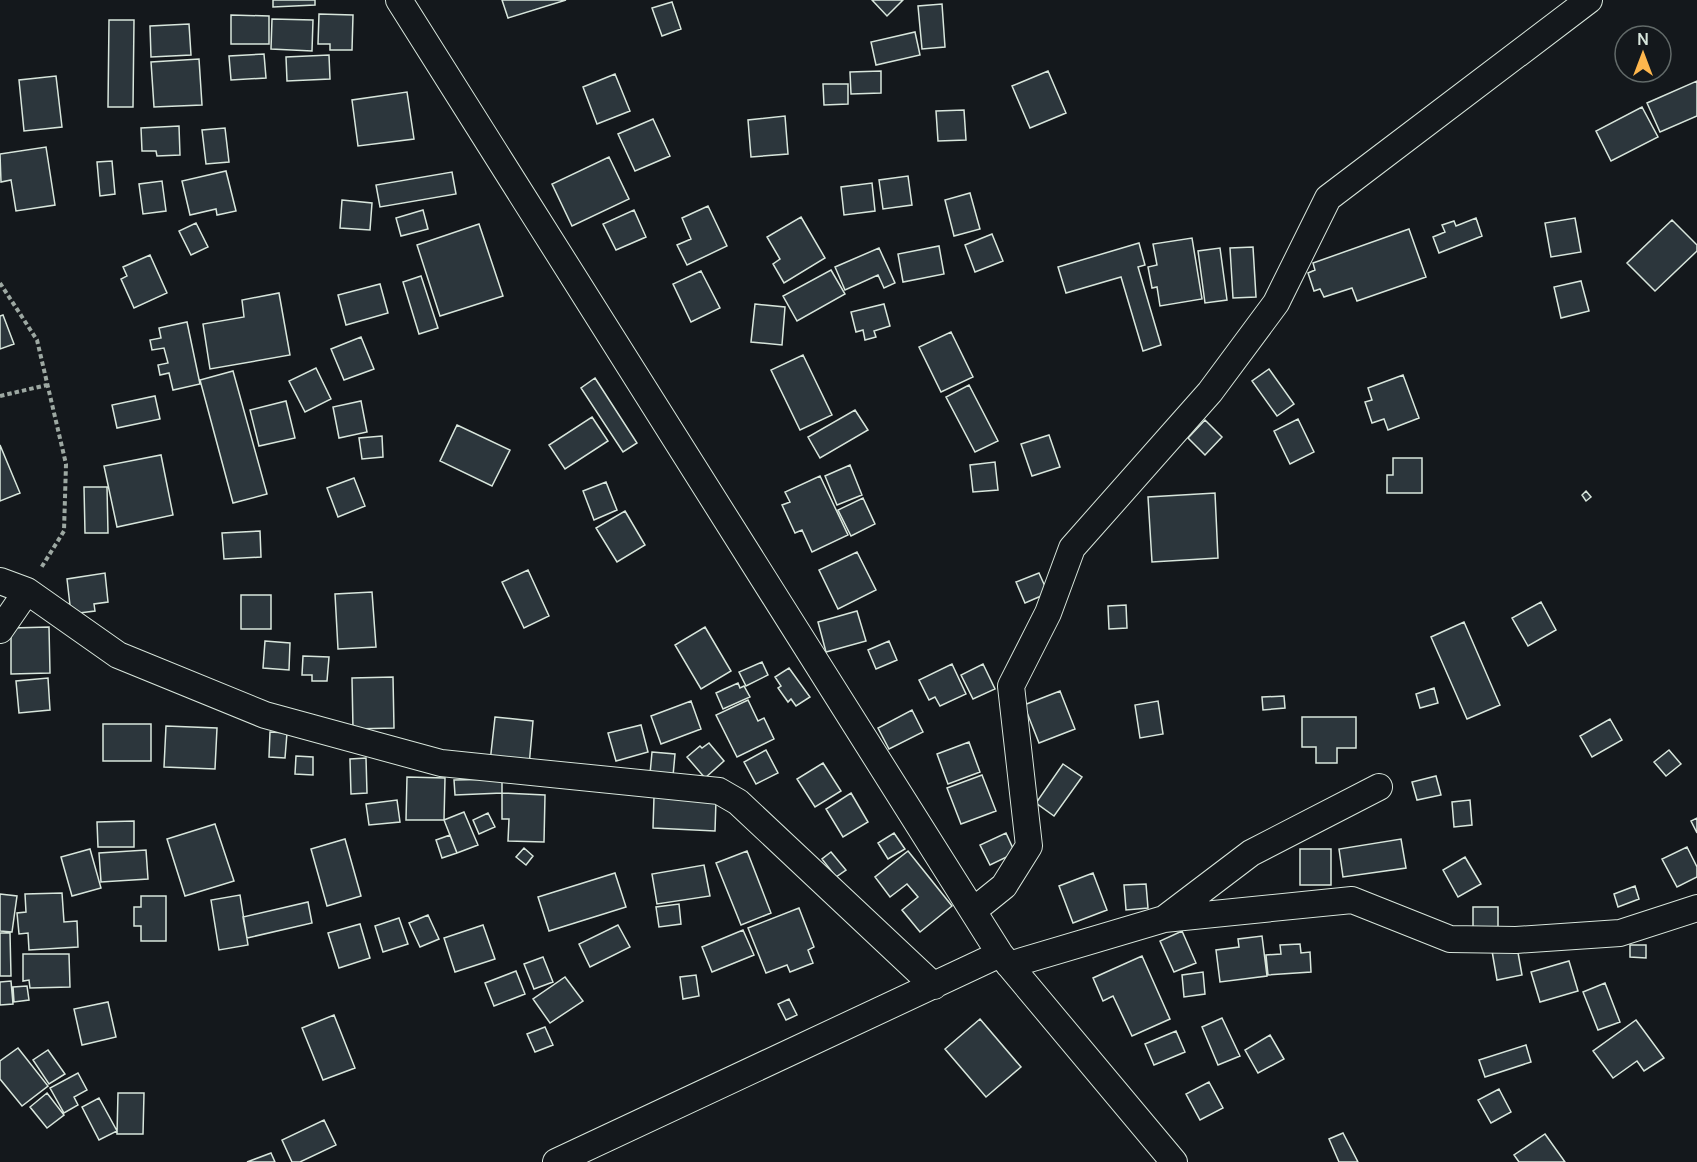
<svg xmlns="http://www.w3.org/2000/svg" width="1697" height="1162" viewBox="0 0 1697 1162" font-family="Manrope,sans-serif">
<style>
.building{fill:#2c363c;stroke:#d8e6dc;stroke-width:1.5}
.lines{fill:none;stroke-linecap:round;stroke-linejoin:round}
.minor-casing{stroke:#d8e6dc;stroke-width:28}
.path{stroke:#9da8a2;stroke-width:4;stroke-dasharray:4.5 3;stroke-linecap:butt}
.minor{stroke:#14181c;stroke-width:26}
</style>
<rect width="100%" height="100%" fill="#14181c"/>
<path class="building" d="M273 0H315V5L273 7Z
M502 0H566L508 18Z
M872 0H903L887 16Z
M672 2 681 29 662 36 652 8Z
M942 4 945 47 922 49 918 6Z
M319 14 353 15 352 50H330V44H318Z
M231 15 269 16V44H231Z
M272 19 313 20 312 51 271 49Z
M109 20H134L133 107H108Z
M189 24 191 55 151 57 150 26Z
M915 32 920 55 876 65 871 42Z
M264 54 266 78 231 80 229 56Z
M329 55 330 79 287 81 286 57Z
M199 59 202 105 154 107 151 62Z
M881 71V93L851 94 850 72Z
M1048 71 1066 113 1030 128 1012 86Z
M615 74 630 111 597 124 583 87Z
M56 76 62 127 24 131 19 80Z
M1697 81V116L1660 132 1647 103Z
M823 84H848V104L824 105Z
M407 92 414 139 358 146 352 100Z
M1642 107 1658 137 1611 161 1596 131Z
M964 110 966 140 938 141 936 111Z
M785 116 788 154 751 157 748 120Z
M653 119 670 156 635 171 618 134Z
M179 126 180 155 157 156 156 151H142L141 128Z
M225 128 229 162 206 164 202 130Z
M46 147 55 205 16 211 11 180 1 182 0 154Z
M609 157 629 199 572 226 552 184Z
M112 161 115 194 100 196 97 162Z
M226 171 236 211 217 215 216 209 190 215 182 181Z
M452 172 456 194 380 207 376 185Z
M908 176 912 205 883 209 879 180Z
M162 181 166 211 143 214 139 184Z
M872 183 875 211 844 215 841 187Z
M970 193 980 229 954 236 945 200Z
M342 200 372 203 370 230 340 228Z
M708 206 727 246 687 265 677 245 691 239 682 218Z
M423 210 428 229 401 236 396 218Z
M634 210 646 237 616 250 603 224Z
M801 217 825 258 784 283 773 264 780 259 767 237Z
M1476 218 1482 236 1439 253 1433 237 1445 232 1442 225 1454 221 1456 226Z
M1575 218 1581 252 1551 257 1545 223Z
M1672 220 1697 245V251L1655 291 1627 263Z
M196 223 208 247 191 255 179 231Z
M479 224 503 296 440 316 417 245Z
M1409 229 1426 277 1357 301 1352 288 1324 297 1320 289 1314 291 1308 273 1315 270 1313 263Z
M992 234 1003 261 975 272 965 245Z
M1192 238 1202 299 1160 306 1157 287 1152 288 1148 267 1157 265 1153 244Z
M1139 243 1145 265 1138 267 1161 345 1143 351 1121 277 1066 293 1058 267Z
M939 246 944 274 903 282 898 254Z
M1253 247 1256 297 1233 298 1230 248Z
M879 248 895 283 884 288 878 275 845 290 835 267Z
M1220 248 1227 300 1205 303 1198 251Z
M150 255 167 293 134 308 121 279 127 276 123 267Z
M831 270 845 294 797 321 783 296Z
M701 271 720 308 691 322 673 284Z
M421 276 438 328 419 334 403 282Z
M1581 281 1589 311 1561 318 1554 287Z
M380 284 388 313 346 325 338 295Z
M279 293 290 355 210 369 203 324 244 317 242 300Z
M755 304 785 307 782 345 751 342Z
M884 304 890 326 874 331 876 337 865 340 863 330 856 332 851 312Z
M3 315 14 344 0 349V316Z
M187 322 200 384 173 390 169 373 160 375 158 365 168 363 164 348 152 350 150 340 161 338 159 328Z
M951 332 973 377 941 392 919 347Z
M361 337 374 369 344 380 331 349Z
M803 355 832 415 800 430 771 370Z
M316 368 331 399 305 412 289 381Z
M1269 369 1294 404 1277 416 1252 381Z
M233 371 267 494 233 503 200 380Z
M1403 375 1419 418 1388 430 1384 419 1372 423 1365 402 1372 400 1368 388Z
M595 378 637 443 623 452 581 388Z
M969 385 998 441 975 452 946 397Z
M155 396 160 419 117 428 112 405Z
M286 401 295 438 259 446 250 410Z
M361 401 367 432 339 438 333 407Z
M855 410 868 430 820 458 808 437Z
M592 417 608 441 565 469 549 445Z
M1298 419 1314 452 1290 464 1274 431Z
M1205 420 1222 437 1205 455 1188 438Z
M457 425 510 450 492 486 440 461Z
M1049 435 1060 467 1032 476 1021 444Z
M382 436 383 457 362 459 359 438Z
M0 445 20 493 0 501Z
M161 455 173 515 117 527 104 466Z
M1393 458H1422V493H1387V475H1393Z
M995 462 998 490 973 492 970 465Z
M850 465 862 495 837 505 825 476Z
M820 476 848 535 812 552 802 530 795 533 782 505 790 502 785 492Z
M354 478 365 506 338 517 327 488Z
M606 482 617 510 594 520 583 491Z
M84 487H107L108 533H85Z
M1586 491 1591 497 1586 501 1582 495Z
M1215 493 1218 558 1152 562 1148 497Z
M863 498 875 524 851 536 838 510Z
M625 511 645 545 617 562 596 528Z
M260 531 261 557 224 559 222 533Z
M857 552 876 590 838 609 819 570Z
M528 570 549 616 524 628 502 582Z
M105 573 108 602 94 604 95 611 71 614 67 579Z
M1039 573 1048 593 1025 603 1016 582Z
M372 592 376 647 338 649 335 594Z
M241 595H271V629H241Z
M1541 602 1556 630 1528 646 1512 618Z
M1126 605 1127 628 1109 629 1108 606Z
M857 611 866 641 826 652 818 622Z
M1464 622 1500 705 1467 719 1431 637Z
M49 627 50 673 11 674V628Z
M705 627 731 671 701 689 675 645Z
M265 641 290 643 289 670 263 668Z
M889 641 897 660 876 669 868 650Z
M303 656 329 657 327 681H312V675H302Z
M762 662 768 675 746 686 739 672Z
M952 664 966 694 940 706 935 697 929 700 919 680Z
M983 664 995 689 973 699 961 675Z
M789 668 810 697 796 706 791 699 788 702 778 688 781 686 775 677Z
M393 677 394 728 353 729 352 678Z
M48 678 50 710 19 713 16 681Z
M738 683 740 688 744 686 750 697 723 709 716 693Z
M1434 688 1438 703 1420 708 1416 694Z
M1060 691 1075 729 1039 743 1024 705Z
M1284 696 1285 708 1263 710 1262 697Z
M748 700 758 721 764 718 774 739 737 757 716 715Z
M691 701 701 729 661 744 651 716Z
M1158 701 1163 734 1140 738 1135 705Z
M912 710 923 732 889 749 878 728Z
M495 717 533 721 529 766 490 762Z
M1302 717H1356V748H1337V763H1316V747H1302Z
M1610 719 1622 740 1592 757 1580 736Z
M103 724H151V761H103Z
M641 725 648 752 616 761 608 733Z
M166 726 217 728 215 769 164 767Z
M270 732 287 733 285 758 269 757Z
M969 742 980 772 948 784 937 754Z
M709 743 724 761 705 778 687 757 700 746 702 748Z
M766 750 778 773 756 784 744 762Z
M1669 750 1681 764 1666 776 1654 762Z
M652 752 675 754 673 776 650 774Z
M296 756 313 757V775L295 774Z
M366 758 367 793 351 794 350 759Z
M823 763 841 791 815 807 797 779Z
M1063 764 1082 777 1054 816 1036 803Z
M982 775 996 811 961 824 947 788Z
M1436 776 1441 795 1417 800 1412 782Z
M407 777 445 778 444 820H406Z
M502 779V793L455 795 454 780Z
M502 793 545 795 544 842 508 841 509 819H502Z
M851 793 868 822 843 837 826 809Z
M654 797 716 800 715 831 653 828Z
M397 800 400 822 369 825 366 804Z
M1470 800 1472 825 1454 827 1452 802Z
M464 812 478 845 457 853 444 820Z
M488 813 495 827 479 834 473 820Z
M1697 818V833L1691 821Z
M134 821V847H98L97 822Z
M215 824 234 881 185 896 167 839Z
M894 833 905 849 888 859 878 843Z
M1006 833 1015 853 990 865 980 845Z
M450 835 457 853 442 858 436 840Z
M345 839 361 896 327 906 311 849Z
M1401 839 1406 868 1343 877 1339 849Z
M1687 847 1697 867V877L1677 887 1662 859Z
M524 848 533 856 526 865 516 857Z
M90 849 101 888 72 896 61 857Z
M1300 849H1331V885H1300Z
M146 850 148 879 101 882 99 853Z
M747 851 771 913 741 925 716 863Z
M908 851 952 906 920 932 902 910 918 897 907 884 890 897 875 877Z
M831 852 846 870 836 877 822 859Z
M1465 857 1481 884 1458 897 1443 870Z
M704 865 710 896 657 904 652 874Z
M615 873 626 907 549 931 538 897Z
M1093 873 1107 910 1073 923 1059 886Z
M1146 884 1148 908 1126 910 1124 885Z
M1635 886 1639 899 1618 907 1614 894Z
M62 893 64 922 77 921 78 947 29 950 28 933 19 934 17 913 26 912 25 894Z
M0 894 17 896 12 932 0 931Z
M240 895 248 945 219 950 211 900Z
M141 896H166V941H141V926H134V907H141Z
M308 902 312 923 247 938 243 917Z
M679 904 681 924 659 927 656 907Z
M1473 907H1498V932H1473Z
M799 908 814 947 808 950 813 963 790 972 787 965 766 973 748 928Z
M428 915 439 939 420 947 409 923Z
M399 918 408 944 383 952 375 926Z
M360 924 370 958 339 968 328 933Z
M483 925 495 959 455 972 444 938Z
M618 925 630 947 590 967 579 944Z
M743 930 754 955 712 972 702 947Z
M1182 931 1196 963 1174 972 1160 941Z
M0 933H10L11 976H0Z
M1262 936 1267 976 1220 982 1216 950 1239 947 1238 939Z
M1300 944 1301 953 1310 952 1311 972 1268 975 1266 955 1281 954 1280 945Z
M1630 945H1646V958L1630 957Z
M1517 947 1522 975 1497 980 1492 951Z
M23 954H69L70 987 30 988 29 980 23 981Z
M1142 956 1170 1019 1132 1036 1113 996 1103 1001 1093 978Z
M543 957 553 982 534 989 524 964Z
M1569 961 1578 991 1540 1002 1531 972Z
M516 971 525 994 494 1006 485 983Z
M1203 972 1205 994 1184 997 1182 975Z
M696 975 699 996 683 999 680 977Z
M565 977 583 1001 550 1023 533 999Z
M11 981 13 1004 0 1005V982Z
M1605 983 1620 1022 1598 1030 1583 992Z
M27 986 29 1000 14 1002 13 987Z
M789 999 797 1015 786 1020 778 1004Z
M108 1002 116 1037 82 1045 74 1009Z
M334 1015 355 1068 323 1080 302 1028Z
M1222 1018 1240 1056 1218 1065 1202 1027Z
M980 1019 1021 1067 986 1097 945 1049Z
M1636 1020 1664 1058 1644 1071 1637 1061 1613 1078 1593 1051Z
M545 1027 553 1045 535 1052 527 1034Z
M1176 1031 1185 1052 1154 1065 1145 1044Z
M1270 1035 1284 1059 1258 1073 1245 1050Z
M1526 1045 1531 1062 1485 1077 1479 1060Z
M18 1048 48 1086 22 1106 0 1079V1061Z
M48 1050 65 1074 49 1084 33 1060Z
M78 1073 87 1090 74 1097 78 1105 64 1113 50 1088Z
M1209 1082 1223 1108 1200 1120 1186 1094Z
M1499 1089 1511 1112 1491 1123 1478 1100Z
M47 1093 64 1115 47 1128 30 1107Z
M118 1093H144L143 1134H117Z
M99 1098 117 1131 99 1140 82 1107Z
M324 1120 336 1145 300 1162H292L282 1140Z
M1343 1133 1358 1162H1339L1329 1139Z
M1545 1134 1565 1162H1519L1514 1155Z
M271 1153 275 1162H247Z"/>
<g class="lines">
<defs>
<path id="minor" d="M399 0 1000 954 1174 1162
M0 581 27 591 118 655 265 715 441 763 719 791 738 802 934 986
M0 630 27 591
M973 911 1004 886 1029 846 1011 686 1048 613 1072 548 1210 392 1276 303 1328 198 1589 0
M1164 919 1251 853 1379 787
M1009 965 1164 919 1352 900 1450 939 1516 940 1620 933 1697 908
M556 1162 1000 954"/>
</defs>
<use href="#minor" class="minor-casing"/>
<path class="path" d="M0 283 37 340 66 464 64 531 41 568
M0 396 47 385"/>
<use href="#minor" class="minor"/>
</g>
<g transform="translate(1643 54)"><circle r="28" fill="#14181c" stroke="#626a69" stroke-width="1.5"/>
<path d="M0-4.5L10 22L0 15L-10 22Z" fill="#ffb74d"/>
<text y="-9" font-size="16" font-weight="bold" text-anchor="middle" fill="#d8e6dc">N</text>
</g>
</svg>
